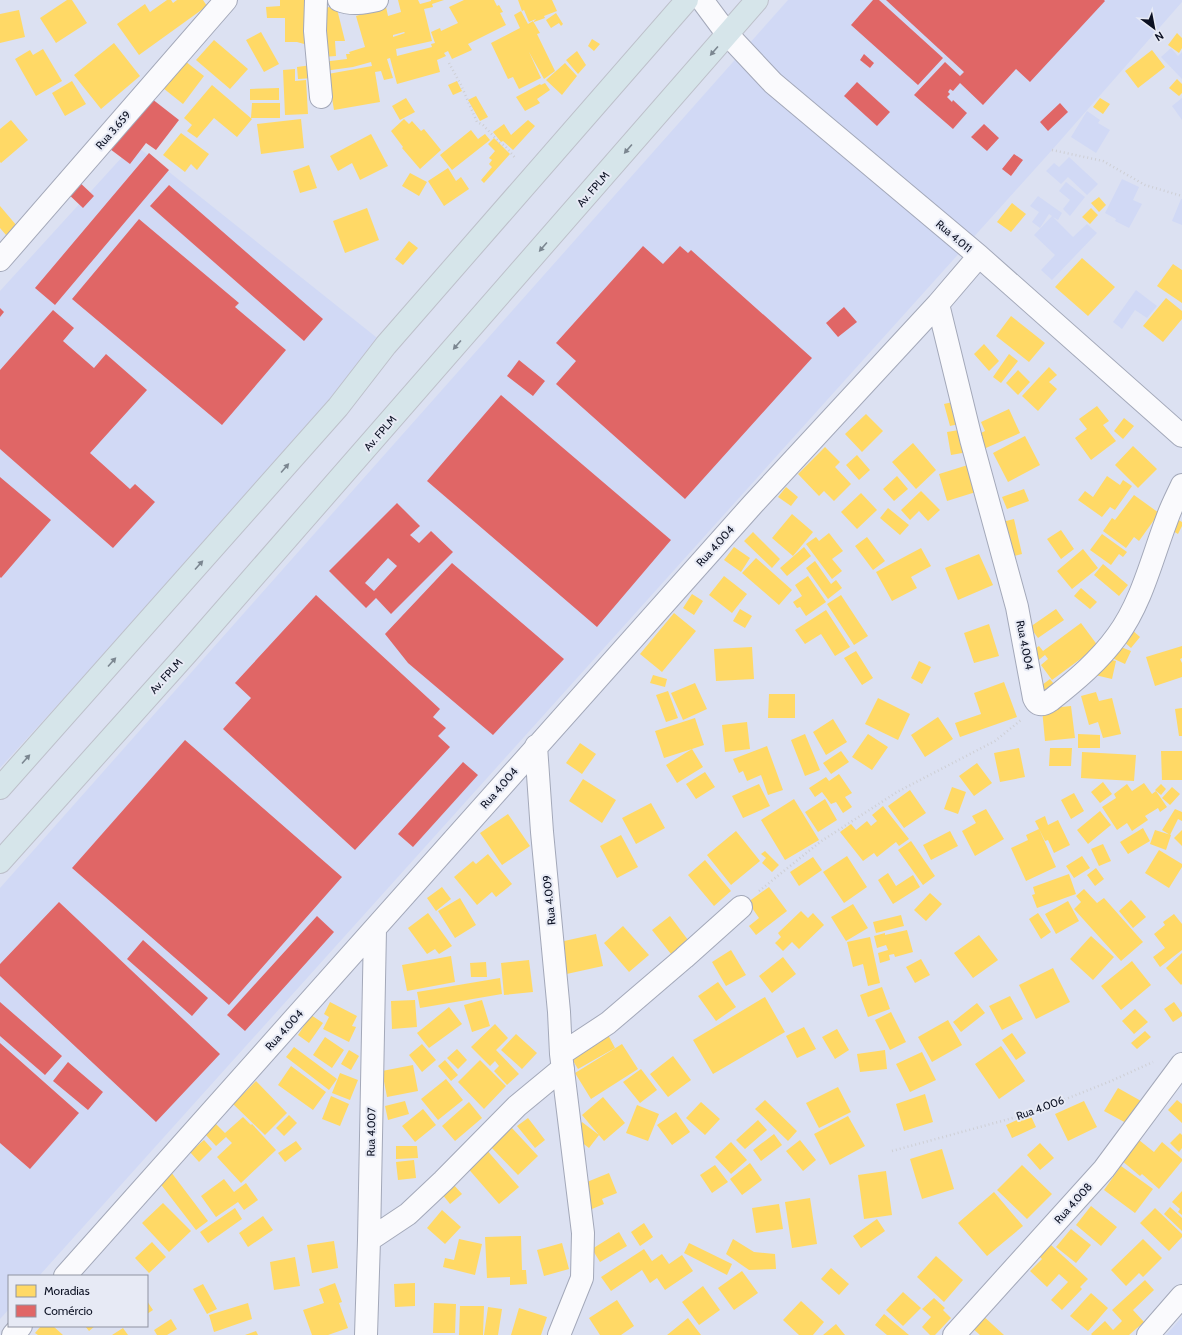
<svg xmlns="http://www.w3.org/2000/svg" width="1182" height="1335" viewBox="0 0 1182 1335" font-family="Cabin,sans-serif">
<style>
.built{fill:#d1d9f5}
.homes{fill:#ffd966;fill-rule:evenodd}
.shops{fill:#e06666;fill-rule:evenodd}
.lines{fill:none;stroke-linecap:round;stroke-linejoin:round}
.minor-casing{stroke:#a3a8b9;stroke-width:24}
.major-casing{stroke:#bdc0ca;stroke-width:24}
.path{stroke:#cecfd5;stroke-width:2.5;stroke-dasharray:1 3;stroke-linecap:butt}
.minor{stroke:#fafafd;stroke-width:22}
.major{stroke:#d6e5ea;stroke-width:22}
.oneway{fill:#7b8690}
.labels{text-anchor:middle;stroke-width:4;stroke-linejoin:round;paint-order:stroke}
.street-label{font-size:11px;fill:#0c1123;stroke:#e7eaf5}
</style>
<rect width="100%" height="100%" fill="#dce1f2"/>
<path class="built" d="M788 0H1182V2L1052 150 39 1276H9V1309L0 1319V888Z
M1171 48 1178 56 1182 52V79L1161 57Z
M1182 98V120L1172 106Z
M1087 111 1100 120 1098 123 1110 130 1096 153 1071 137Z
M134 144 386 345 0 768V291Z
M1069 157 1098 184 1087 195 1068 177 1061 184 1046 171 1054 163 1059 167Z
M1122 179 1139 187 1133 200 1142 204 1129 228 1115 221 1116 219 1105 213Z
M1066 182 1085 197 1070 216 1063 209 1070 200 1059 191Z
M1038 196 1062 213 1058 220 1053 217 1073 237 1087 224 1097 233 1052 280 1041 270 1055 255 1034 235 1052 216 1049 214 1040 228 1032 222 1039 212 1030 206Z
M1181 199H1182V225L1172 221Z
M1136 290 1157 306 1147 318 1135 310 1122 329 1113 322Z
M1182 1317V1335H1166Z"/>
<path class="homes" d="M67 0H72L87 23 56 43 40 18Z
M167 0H171L173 3 177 0H203L207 6 139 55 117 24 145 4 150 12Z
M280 0H311L315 47 297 42H285V18H267L266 7 280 6Z
M398 0H418L420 4 431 1V0H444L432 4 433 7 424 9 432 41 396 49 397 56 432 47 431 44 435 43 431 32 440 28 441 31 458 23 449 7 464 0H494L497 6 499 5 503 12 500 13 506 25 468 44 472 50 452 59 448 51 444 53 446 56 437 60 440 72 397 84 390 58 387 59 393 78 384 80 381 71 375 72 380 102 334 110 328 74 372 66 371 62 353 67 324 71 322 62 347 59 346 54H350L349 52 365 47 356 16 386 7 388 16 401 12ZM404 32 405 33 393 37V35Z
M518 0H552L557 11 544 16 545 18 534 22V21L536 19 529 22 524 10 522 11Z
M336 5 345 41H335L336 56 322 57 319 10Z
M19 10 25 37 0 43V14Z
M521 11 528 24 533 21 540 33 537 34 555 71 544 79 529 52 541 78 519 89 513 77 508 79 491 43 520 28 514 15Z
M556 13 563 24 561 26 559 23 551 28 546 20Z
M261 32 279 64 264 72 246 40Z
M1177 33 1182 38V48L1179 53 1168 45Z
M592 39 600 44 594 51 588 46Z
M214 40 248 69 230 89 196 60Z
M114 43 140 76 101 109 74 75Z
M43 49 62 81 36 96 15 59 30 50 33 55Z
M1152 50 1165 67 1138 88 1125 71Z
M577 51 586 65 578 74 566 60Z
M185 61 204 76 183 104 163 88Z
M565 63 577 76 562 95 546 80Z
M312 65 313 78 298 79 297 67Z
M295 69V81L306 80 308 114 285 115 283 70Z
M1177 79 1182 84V93L1179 96 1169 88Z
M72 81 86 104 65 116 52 93Z
M457 81 462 91 453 95 448 85Z
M545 83 550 90 537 99 540 103 525 111 516 97 540 84 541 85Z
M212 85 252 119 237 137 214 118 197 138 187 131 192 125 184 118Z
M279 88V100H250V89Z
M476 96 488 117 480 121 468 100Z
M406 98 415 112 400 120 392 106Z
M1100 98 1110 104 1103 114 1093 107Z
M252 103H280V118H251Z
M301 119 304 148 261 154 257 124Z
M404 119 409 124 412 121 421 131 424 129 441 150 420 169 402 148 403 147 391 131Z
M11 120 28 140 1 163 0 162V129Z
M528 120 535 126 513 150 503 141 501 142 493 132 504 124 511 135Z
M471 130 478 139 485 134 490 140 452 170 440 155Z
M181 133 209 154 197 170 191 164 185 172 163 155Z
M371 134 388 166 360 180 352 163 338 171 330 156Z
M494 138 510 154 484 183 481 180 492 167 489 164 492 160 489 158 495 151 488 144Z
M309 165 317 188 300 193 293 171Z
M448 168 456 181 461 177 469 189 444 206 428 181Z
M410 173 427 182 419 196 402 186Z
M1099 197 1106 205 1099 212 1091 203Z
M1012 203 1026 214 1011 232 997 222Z
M0 206 17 226 6 235 0 228Z
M367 208 379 240 345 253 333 221Z
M1091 208 1098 215 1090 224 1082 217Z
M409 241 418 248 403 265 395 259Z
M1082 258 1115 287 1088 316 1055 287Z
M1173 264 1182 270V303L1157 286Z
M1166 298 1182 311V319L1163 342 1143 326Z
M1011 316 1045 343 1029 362 996 336Z
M984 344 999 361 989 371 974 354Z
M1009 354 1018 361 1001 383 993 377Z
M1049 367 1057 375 1049 382 1057 389 1038 411 1022 396Z
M1018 370 1030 382 1018 395 1006 383Z
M957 401 963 423 950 426 944 404Z
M1097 406 1109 421 1103 425 1116 441 1091 460 1075 438 1087 429 1079 419Z
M1009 409 1020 433 979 451 972 437 985 431 981 422Z
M866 414 883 431 862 452 845 434Z
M1124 418 1134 426 1123 439 1114 431Z
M965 429 968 452 951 455 947 432Z
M1025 436 1040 465 1008 482 993 453Z
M913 443 936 470 916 489 892 462Z
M1133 446 1157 469 1138 488 1115 465Z
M825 447 840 462 835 467 851 484 834 501 824 491 819 496 798 474Z
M857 455 870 470 859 480 846 465Z
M971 464 979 491 947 501 939 474Z
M897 476 908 489 894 501 883 489Z
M1107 476 1120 485 1123 480 1132 486 1115 510 1110 507 1102 517 1078 500 1085 491 1093 497Z
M786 487 798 497 791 506 778 497Z
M1024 489 1029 501 1007 509 1002 497Z
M921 491 940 510 928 521 919 511 910 520 901 510Z
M861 493 877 510 857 529 841 512Z
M1134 495 1159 513 1139 541 1134 537 1126 548 1103 531 1112 518 1115 520Z
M888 508 909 525 900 535 880 518Z
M792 514 813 532 793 556 772 538Z
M1173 517 1182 522V526L1178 534 1166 527Z
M1014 519 1022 554 1007 558 998 523Z
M1061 530 1074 549 1061 559 1047 539Z
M753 532 780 559 772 568 744 541Z
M829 533 843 551 832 559 842 571 832 579 806 544 816 537 819 541Z
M1102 534 1127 552 1123 557 1119 554 1111 565 1090 550Z
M867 537 885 561 873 570 855 546Z
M734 547 750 558 741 572 724 560Z
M804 547 811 556 787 576 780 568Z
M921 548 931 566 911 577 917 588 892 601 876 572Z
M1083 549 1098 568 1072 589 1057 571Z
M979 554 993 585 958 600 945 568Z
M756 558 792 590 779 605 742 573Z
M815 561 831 584 836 580 842 588 828 599 806 568Z
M1103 564 1128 585 1119 596 1094 575Z
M724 576 747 594 732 613 709 595Z
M808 576 826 602 806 616 800 607 797 608 793 602 802 596 795 585Z
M1081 588 1097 602 1090 609 1074 596Z
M692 594 703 601 694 615 683 608Z
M841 595 868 636 854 645 827 604Z
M740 609 752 616 745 628 733 621Z
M1056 609 1064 620 1038 638 1030 627Z
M826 610 850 647 835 656 821 634 805 644 795 630Z
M674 613 696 631 662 672 640 654Z
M1081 623 1098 646 1052 680 1041 665 1048 659 1045 655 1035 663 1028 654 1039 646 1043 651Z
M989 624 999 656 974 663 964 633Z
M1131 629 1140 637 1131 648 1122 640Z
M1116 645 1131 651 1125 664 1110 657Z
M1182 646V658L1180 659 1182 663V677L1155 686 1146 657Z
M752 647 754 679 716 681 714 649Z
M856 651 873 678 862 685 844 658Z
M1100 657 1116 661 1112 679 1095 675Z
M919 661 931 667 922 684 911 678Z
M653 675 667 679 665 687 650 683Z
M1050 679 1057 688 1041 700 1034 691Z
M1004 682 1017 717 960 737 955 723 981 714 974 693Z
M695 683 707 709 683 720 671 693Z
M668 691 678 718 666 722 656 695Z
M1096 692 1099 701 1112 698 1121 734 1103 738 1098 722 1089 725 1081 696Z
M769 694H795V718H768Z
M878 698 910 714 898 740 865 724Z
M1071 706 1075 738 1045 741 1042 709Z
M1182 708V736H1179L1175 709Z
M938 717 953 739 925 757 911 735Z
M695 718 704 745 692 749 703 767 677 783 666 765 692 749 664 758 655 731Z
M833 719 847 742 826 755 813 732Z
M747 722 750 749 725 752 722 725Z
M805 734 820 770 805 776 791 740Z
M868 734 888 747 872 770 852 757Z
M1078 734 1100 735V748H1078Z
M580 743 596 754 582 774 566 763Z
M767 746 783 790 768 795 761 775 747 781 743 771 739 773 733 759Z
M1019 748 1025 777 1000 782 994 753Z
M1050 748H1072L1071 766H1049Z
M841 751 849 762 831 774 823 763Z
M1161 751H1182V780H1162Z
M1082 752 1136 755 1134 781 1081 778Z
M977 763 992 783 974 796 959 776Z
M705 772 715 787 696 799 686 784Z
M839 774 852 793 845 797 852 807 843 813 836 802 831 804 822 792 815 797 809 788 826 777 829 781Z
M583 779 616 800 602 823 569 801Z
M1103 782 1112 794 1100 803 1091 792Z
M1144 783 1152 794 1156 791 1167 807 1160 812 1158 808 1145 816 1148 820 1132 831 1127 823 1117 830 1102 807 1116 798 1114 794 1127 784 1132 791Z
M759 784 770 806 743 818 732 796Z
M1161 784 1166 789 1161 795 1155 790Z
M952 787 966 792 958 814 944 809Z
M1172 787 1180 794 1170 805 1162 798Z
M910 790 926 813 904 828 888 806Z
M1074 793 1084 811 1071 819 1061 800Z
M794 799 819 840 785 860 761 820Z
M825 799 837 820 818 832 805 812Z
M651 803 665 828 636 844 622 818Z
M883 806 909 839 899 846 896 842 877 857 874 853 863 861 840 832 851 824 856 830 867 821 871 826 877 821 872 815Z
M986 809 1004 839 975 856 962 831 976 823 972 816Z
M1175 809 1182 812V821L1178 819 1170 835 1162 830Z
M1100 811 1111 825 1088 844 1077 830Z
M508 814 530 846 502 865 480 833Z
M1045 816 1048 825 1058 820 1070 845 1054 853 1048 840 1045 841 1035 821Z
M1143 828 1150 841 1128 854 1120 842Z
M1039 829 1056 867 1026 881 1011 848 1028 840 1026 835Z
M1155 830 1171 835 1166 850 1150 844Z
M1182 830V846L1174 838Z
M736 831 760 861 731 885 707 855Z
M950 831 958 846 931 860 923 845Z
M621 835 638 867 617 878 600 846Z
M911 841 935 876 923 885 898 850Z
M1103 844 1111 861 1099 866 1091 849Z
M1159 850 1182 864V867L1169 888 1145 873Z
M765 851 779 865 772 872 762 863 766 858 761 854Z
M488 854 512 884 496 897 492 892 477 905 454 877 473 861 476 864Z
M847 856 867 887 844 903 823 872Z
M1082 856 1090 868 1074 878 1066 866Z
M813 857 822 870 799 886 790 872Z
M705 860 731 891 714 906 688 875Z
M1096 868 1104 879 1095 886 1087 875Z
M888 873 896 886 913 875 920 887 893 904 878 880Z
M1069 874 1076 894 1037 908 1032 895 1035 894 1033 887Z
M442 887 451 899 436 911 427 898Z
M769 887 787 911 756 935 749 926 759 918 748 902Z
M1084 889 1097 903 1104 898 1143 942 1121 961 1074 909 1081 902 1076 896Z
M930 893 942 904 926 921 914 910Z
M460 898 476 925 455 938 438 911Z
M1131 900 1146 917 1133 928 1119 911Z
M1068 901 1079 921 1056 934 1045 914Z
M853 904 868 928 846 941 831 917Z
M801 911 808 918 813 913 824 925 799 949 792 942 783 951 775 943 781 937 778 933Z
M428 913 452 946 439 954 435 949 427 954 408 928Z
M1038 913 1051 932 1041 939 1029 919Z
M1174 914 1182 924V950L1160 967 1153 957 1165 948 1154 934 1165 925 1163 922Z
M901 915 904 926 876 933 873 922Z
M670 916 688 940 671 954 652 930Z
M623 926 649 955 629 972 604 943Z
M907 930 913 952 895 957 894 954 889 955 890 960 880 963 878 953 888 950 886 945 877 948 874 936 885 933V935Z
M596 934 603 966 562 975 555 943Z
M979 935 998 960 973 978 954 953Z
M1091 936 1114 957 1093 980 1070 959Z
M870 937 880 983 868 986 863 964 853 967 847 942Z
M731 950 746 975 726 986 712 962Z
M1182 953V984L1181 985 1166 968Z
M451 956 455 982 407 991 402 965Z
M783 957 796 974 772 993 759 976Z
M921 959 930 975 915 983 906 967Z
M529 960 533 992 504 995 501 963Z
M1132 961 1151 985 1121 1010 1101 986Z
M486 962 487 977H471L470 963Z
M1053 968 1070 1002 1036 1019 1019 985Z
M500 978 502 994 420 1008 417 992Z
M718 982 736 1007 716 1021 698 996Z
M882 987 890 1009 868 1017 860 995Z
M1010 996 1023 1019 1002 1030 989 1006Z
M765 997 785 1032 713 1074 693 1040Z
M415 1000 417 1027 392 1029 391 1001Z
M482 1000 490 1026 472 1032 464 1005Z
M330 1002 357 1016 352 1026 356 1027 349 1042 323 1029 329 1017 324 1014Z
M1174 1002 1182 1013V1016L1173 1022 1164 1009Z
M977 1003 985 1013 961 1032 953 1022Z
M449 1007 462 1024 429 1048 417 1033Z
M1135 1009 1148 1022 1134 1034 1122 1021Z
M891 1012 906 1042 890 1050 875 1020Z
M311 1015 323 1023 309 1043 298 1035Z
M948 1020 962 1045 932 1062 918 1037Z
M495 1024 508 1038 496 1050 519 1074 507 1085 494 1071 499 1066 495 1061 490 1066 471 1047Z
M804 1027 816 1049 797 1058 786 1036Z
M837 1029 849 1050 835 1059 822 1037Z
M1145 1031 1151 1037 1137 1049 1131 1043Z
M607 1033 615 1048 578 1069 569 1054Z
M1012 1033 1026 1053 1016 1060 1002 1040Z
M516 1034 537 1053 522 1069 501 1050Z
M325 1037 344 1050 332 1068 313 1055Z
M422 1044 436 1060 422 1072 409 1055Z
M622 1044 638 1069 591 1099 575 1073Z
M1001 1046 1025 1081 999 1099 975 1064Z
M294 1047 337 1079 329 1090 286 1057Z
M457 1049 467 1060 458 1069 447 1058Z
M349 1050 359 1056 351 1070 341 1064Z
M885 1050 887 1069 860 1072 857 1054Z
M922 1052 936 1080 910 1092 896 1064Z
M673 1056 691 1080 668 1097 650 1074Z
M445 1060 458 1075 451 1081 438 1066Z
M480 1060 506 1086 484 1109 458 1082Z
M413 1065 418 1091 387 1097 382 1071Z
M291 1066 326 1092 313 1110 278 1085Z
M641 1069 657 1090 640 1103 623 1082Z
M340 1073 358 1080 350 1100 332 1093Z
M446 1079 463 1100 438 1120 421 1099Z
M256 1081 287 1113 265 1135 233 1104Z
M838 1087 851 1112 819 1128 806 1103Z
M1118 1088 1141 1101 1128 1124 1104 1111Z
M925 1094 933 1122 904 1131 896 1104Z
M331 1096 349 1104 340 1126 322 1119Z
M603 1097 625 1123 604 1141 582 1115Z
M765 1100 797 1131 788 1141 755 1109Z
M1177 1100 1182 1104V1123L1168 1110Z
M405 1101 409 1114 388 1120 385 1106Z
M1084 1101 1097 1127 1068 1141 1055 1114Z
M469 1102 482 1118 455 1141 442 1126Z
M701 1102 720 1119 705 1135 686 1118Z
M637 1105 659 1114 648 1141 626 1133Z
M423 1109 436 1125 415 1142 402 1126Z
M676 1112 690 1132 672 1145 657 1125Z
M1030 1114 1036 1127 1012 1138 1006 1125Z
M289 1115 297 1123 284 1136 276 1128Z
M848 1116 865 1146 830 1165 814 1134Z
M243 1117 251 1125 252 1124 276 1150 241 1183 217 1157 232 1143 226 1137 216 1146 205 1134 215 1123 225 1133Z
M528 1118 545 1140 535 1148 517 1126Z
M758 1120 767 1130 745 1149 736 1140Z
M582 1122 599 1135 589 1148 572 1135Z
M511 1127 538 1156 518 1175 490 1146Z
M1180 1133 1182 1135V1148L1179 1152 1170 1143Z
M774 1134 782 1145 761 1161 753 1150Z
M204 1140 212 1149 199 1162 190 1152Z
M800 1140 816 1160 803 1171 786 1151Z
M1139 1140 1154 1152 1162 1142 1182 1159V1161L1159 1189 1142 1174 1140 1176 1121 1160Z
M296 1141 302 1149 285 1162 278 1153Z
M731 1142 747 1160 731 1174 715 1157Z
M1040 1143 1054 1158 1040 1170 1027 1155Z
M396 1146H417L418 1158 396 1159Z
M485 1148 519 1187 499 1204 465 1165Z
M942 1149 954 1189 922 1199 910 1159Z
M414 1160 416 1178 398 1180 396 1162Z
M750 1163 762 1180 742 1195 730 1179Z
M715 1165 728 1182 712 1193 700 1175Z
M1022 1165 1052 1194 1027 1219 997 1190Z
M1121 1166 1153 1189 1135 1213 1104 1190Z
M886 1171 892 1215 864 1219 858 1175Z
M171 1172 208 1221 196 1230 159 1182Z
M609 1173 617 1193 602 1199 604 1204 587 1211 582 1184Z
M224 1179 234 1192 246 1183 258 1200 244 1210 238 1202 216 1217 201 1196Z
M453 1184 462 1194 450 1204 442 1194Z
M1182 1191V1215L1178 1212 1180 1209 1172 1202Z
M994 1192 1023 1226 987 1256 958 1223Z
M810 1198 817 1244 792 1248 785 1202Z
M163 1203 191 1231 169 1252 142 1223Z
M779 1204 783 1229 756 1233 752 1208Z
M1091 1206 1117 1227 1101 1246 1076 1225Z
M1170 1207 1182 1218V1231L1164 1214Z
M235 1208 242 1219 208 1243 200 1232Z
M1155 1208 1182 1234V1237L1169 1251 1140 1223Z
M442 1210 461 1227 445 1244 427 1228Z
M263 1216 273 1230 248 1247 239 1233Z
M877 1219 885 1231 861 1248 853 1236Z
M644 1223 653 1237 640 1246 631 1232Z
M1071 1229 1091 1245 1076 1263 1056 1247Z
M619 1232 627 1246 600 1262 592 1249Z
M521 1236 522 1270H526L527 1284 510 1285V1277L487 1278 485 1237Z
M459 1239 482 1244 475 1275 443 1267 445 1258 454 1260Z
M733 1239 754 1252 775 1254 776 1269 749 1270 726 1254Z
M1143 1239 1162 1258 1143 1277 1139 1273 1126 1286 1111 1270Z
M334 1241 338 1268 312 1273 307 1245Z
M152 1242 166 1257 149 1273 135 1258Z
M562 1243 569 1269 544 1276 537 1250Z
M689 1243 732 1264 727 1275 684 1253Z
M1051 1245 1088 1279 1080 1287 1082 1289 1062 1310 1051 1300 1068 1282 1059 1274 1047 1287 1030 1271 1042 1259 1040 1257Z
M644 1249 652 1261 662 1254 669 1264 682 1255 693 1271 665 1290 657 1278 650 1283 642 1270 611 1291 601 1277Z
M936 1256 963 1280 944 1302 917 1277Z
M295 1257 300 1286 274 1290 270 1262Z
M831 1268 849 1284 839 1295 821 1279Z
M742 1271 758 1293 734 1310 718 1288Z
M1145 1280 1154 1290 1133 1310 1144 1322 1129 1335H1092L1091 1334 1105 1321 1113 1330 1122 1321 1112 1310Z
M335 1283 342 1302 339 1303 348 1328 328 1335H312L303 1310 324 1303 319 1289Z
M415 1283V1306L395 1307 394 1284Z
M203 1284 217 1309 207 1314 193 1289Z
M703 1286 720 1310 699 1325 682 1302Z
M903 1292 921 1308 903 1326 886 1310Z
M1091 1293 1108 1308 1088 1331 1070 1316Z
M934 1298 945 1308 943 1310 951 1318 935 1335H930L922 1327 931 1317 922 1309Z
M617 1300 634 1326 621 1335H600L589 1318Z
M147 1301 153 1310 147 1314Z
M801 1301 824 1322 813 1335H799L783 1320Z
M248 1303 252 1319 214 1332 209 1315Z
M434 1303 456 1304 455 1333H433Z
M460 1306H484L483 1335H459Z
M488 1307 502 1309 498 1335H484Z
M519 1308 547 1317 541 1335H511Z
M884 1314 909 1335H887L875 1325Z
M981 1314 1004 1335H980L970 1326Z
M688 1318 701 1335H667Z
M171 1319 177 1329 167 1335H157L154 1330Z
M836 1324 845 1335H823Z
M41 1326H53L63 1335H38L35 1333Z
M85 1326H95L89 1331Z
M123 1328 128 1335H112Z
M256 1331 258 1335H245Z"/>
<path class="shops" d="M873 0H879L943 58 918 85 851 25Z
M886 0H1104L1105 1 1030 82 1016 69 983 105 960 83 953 91 950 89 948 92 950 94 947 97 952 102 953 100 967 113 953 129 914 95 945 62 960 76 964 72Z
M864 54 874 63 870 68 860 60Z
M857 82 890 112 877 126 844 96Z
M147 95 179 120 156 150 146 143 130 164 106 146Z
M1060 103 1068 112 1048 131 1040 122Z
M984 124 999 138 987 151 971 137Z
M149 153 169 170 55 305 35 288Z
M1014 154 1023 160 1011 176 1002 169Z
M76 179 94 196 83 208 65 191Z
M169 185 323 319 304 341 150 206Z
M139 219 239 303 235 307 286 350 222 425 72 299Z
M643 246 663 264 680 246 688 253 691 250 812 358 685 499 556 384 576 361 556 343Z
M844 307 857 322 838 337 826 323Z
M0 308 4 312 0 317Z
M53 310 74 328 63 341 94 368 106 354 147 390 90 453 130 489 135 484 155 502 113 548 0 449V370Z
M519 360 545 381 533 396 507 376Z
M501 395 671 540 597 627 427 481Z
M0 477 51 520 1 578 0 577Z
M397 503 420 526 410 535 419 543 431 531 453 552 391 614 376 598 366 608 329 571ZM388 558 397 566 374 591 365 583Z
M452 563 564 659 493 735 408 663 385 634Z
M316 595 440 709 433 717 446 728 438 736 450 747 355 850 223 729 251 698 235 683Z
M185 740 342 877 229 1005 72 868Z
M463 762 478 775 413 847 398 834Z
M59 902 220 1054 156 1122 0 976V964Z
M317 916 334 932 245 1031 227 1015Z
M143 940 208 998 192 1016 127 959Z
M0 1002 62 1056 45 1075 0 1036Z
M0 1043 79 1113 30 1169 0 1143Z
M68 1062 103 1092 88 1110 53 1081Z"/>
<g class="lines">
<defs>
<path id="minor" d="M316 0 315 31 321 97
M339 0C351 5 364 3 377 0
M702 0 728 35 773 83 979 256 1182 436
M0 260 226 0
M938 304 971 439 1017 607 1034 698C1038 707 1044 705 1051 700 1075 681 1099 661 1117 636 1142 602 1152 558 1167 519 1171 507 1177 496 1182 485
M536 746 542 832 559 1012 561 1054 583 1233 582 1278 559 1335
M561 1054 608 1023 684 958 741 907
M369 1240 408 1214 443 1181 517 1106 563 1068
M65 1276 753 504 938 304 979 256
M13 1335 21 1326
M366 1335 369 1240 375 929
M954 1335 1104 1169 1182 1064
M1148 1335 1182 1296"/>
<path id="major" d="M0 788 338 407 386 345 687 0
M0 862 188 652 757 0"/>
</defs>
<use href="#minor" class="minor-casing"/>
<use href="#major" class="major-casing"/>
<path class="path" d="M449 63 461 85 477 122 483 125 500 143 505 146 516 159
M1052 150 1103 161 1145 185 1182 196
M759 891 820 842 897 792 995 741 1021 720
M892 1151 1031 1113 1111 1081 1153 1062"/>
<use href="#minor" class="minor"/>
<use href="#major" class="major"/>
</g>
<defs><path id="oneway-solid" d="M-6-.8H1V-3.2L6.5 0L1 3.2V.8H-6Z"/></defs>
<g class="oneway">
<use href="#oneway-solid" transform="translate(714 51) rotate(131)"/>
<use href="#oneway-solid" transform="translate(628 149) rotate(131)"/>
<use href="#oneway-solid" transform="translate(543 247) rotate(131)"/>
<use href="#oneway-solid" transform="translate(457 345) rotate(131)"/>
<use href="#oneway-solid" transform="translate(285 468) rotate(-49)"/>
<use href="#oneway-solid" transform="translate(199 565) rotate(-48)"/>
<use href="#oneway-solid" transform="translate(112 662) rotate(-48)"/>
<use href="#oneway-solid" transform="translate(26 759) rotate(-48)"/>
</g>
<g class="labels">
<g class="street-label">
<text transform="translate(113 130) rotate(-49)" y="4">Rua 3.659</text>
<text transform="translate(593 189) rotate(-49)" y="4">Av. FPLM</text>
<text transform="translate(954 236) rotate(40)" y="4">Rua 4.011</text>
<text transform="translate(380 433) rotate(-49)" y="4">Av. FPLM</text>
<text transform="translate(715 546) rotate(-48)" y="4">Rua 4.004</text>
<text transform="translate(1025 645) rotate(79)" y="4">Rua 4.004</text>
<text transform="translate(166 676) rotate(-48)" y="4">Av. FPLM</text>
<text transform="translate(499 788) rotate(-49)" y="4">Rua 4.004</text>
<text transform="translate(549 900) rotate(-96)" y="4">Rua 4.009</text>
<text transform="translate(284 1030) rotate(-48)" y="4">Rua 4.004</text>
<text transform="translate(1040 1108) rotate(-20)" y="4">Rua 4.006</text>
<text transform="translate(371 1132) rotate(-89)" y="4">Rua 4.007</text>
<text transform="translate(1073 1203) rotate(-48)" y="4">Rua 4.008</text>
</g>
</g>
<rect x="8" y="1275" width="140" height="52" fill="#e7eaf5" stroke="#8f93a1"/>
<rect x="16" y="1285" width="20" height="12" fill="#ffd966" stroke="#8f93a1"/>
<text x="44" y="1295" font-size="12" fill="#0c1123">Moradias</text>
<rect x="16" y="1305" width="20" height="12" fill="#e06666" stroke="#8f93a1"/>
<text x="44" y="1315" font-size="12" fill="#0c1123">Comércio</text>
<g transform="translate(1154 28) rotate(148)" stroke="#e7eaf5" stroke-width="3" paint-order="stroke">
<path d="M0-3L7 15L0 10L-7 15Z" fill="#0c1123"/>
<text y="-6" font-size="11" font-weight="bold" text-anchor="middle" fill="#0c1123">N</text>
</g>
</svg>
